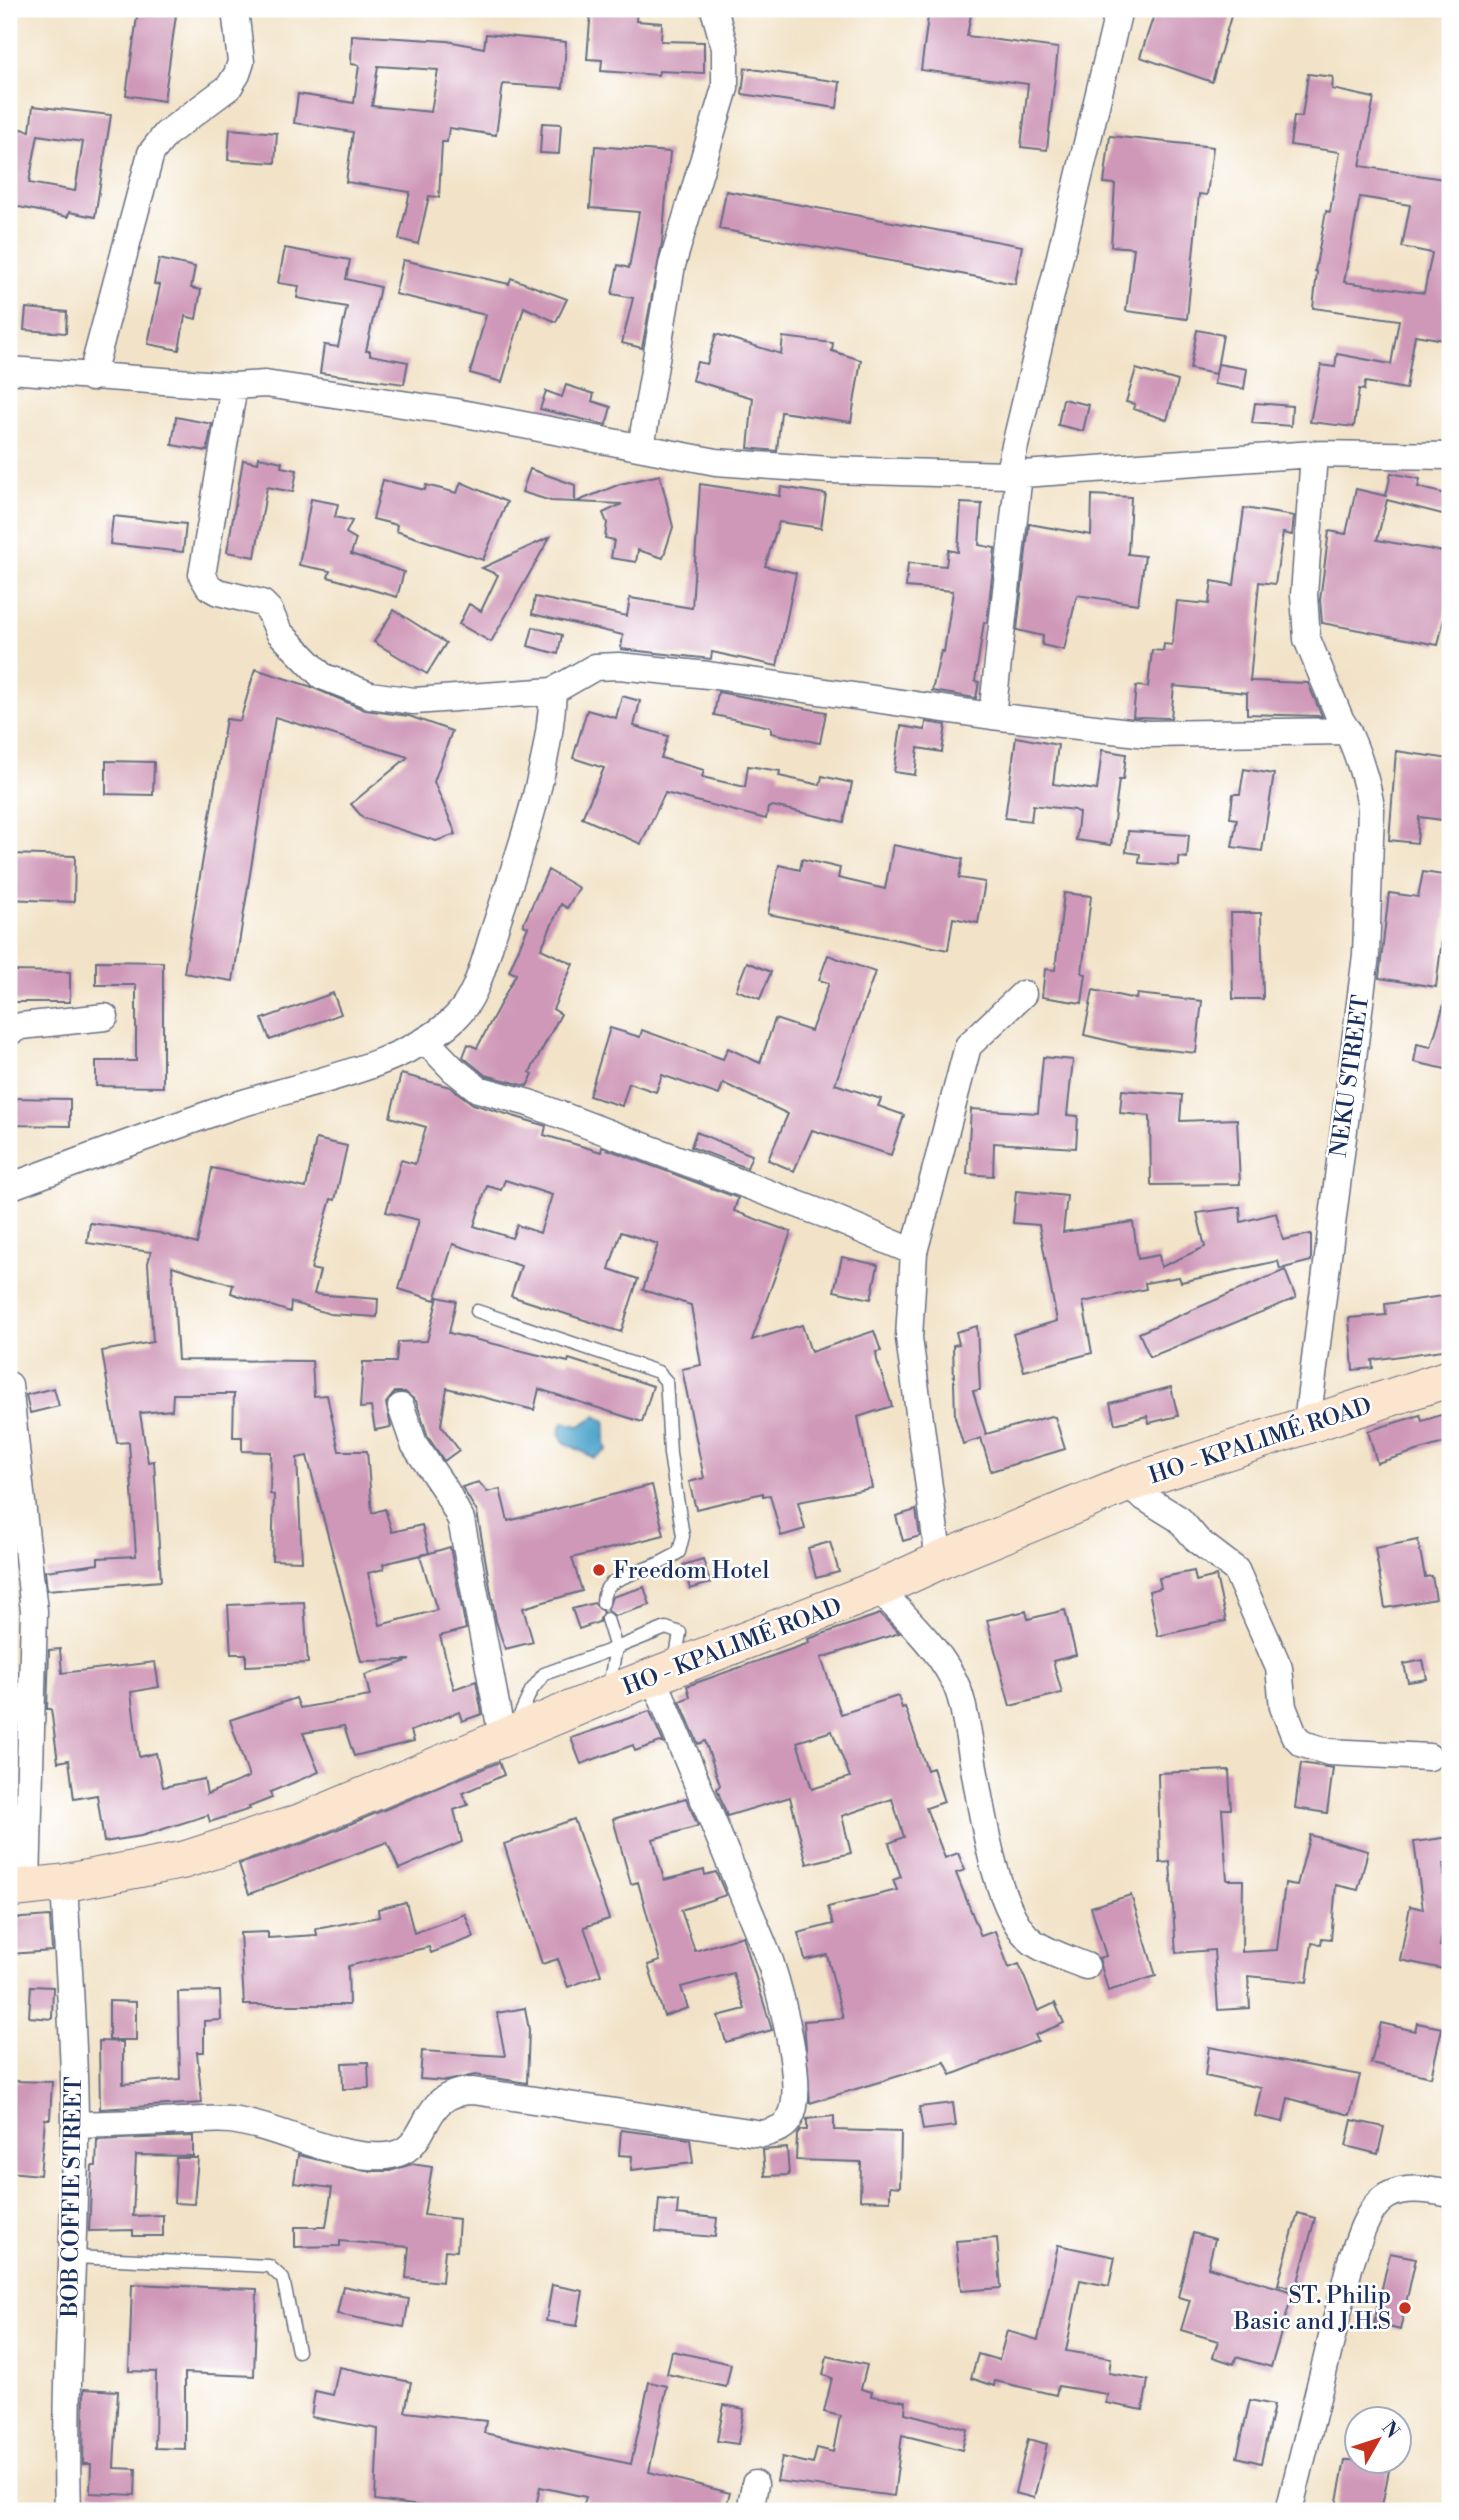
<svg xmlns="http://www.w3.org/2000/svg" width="1459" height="2520" viewBox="0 0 1459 2520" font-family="'Libre Bodoni',serif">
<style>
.water{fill:#50a5cc;stroke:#366a95;stroke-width:2}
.building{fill:#cf98b8;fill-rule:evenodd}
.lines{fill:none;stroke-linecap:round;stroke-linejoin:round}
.service-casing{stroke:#666e83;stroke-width:15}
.minor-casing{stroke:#666e83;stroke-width:29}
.secondary-casing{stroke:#666e83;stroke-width:39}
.service{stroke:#fff;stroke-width:12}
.minor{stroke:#fff;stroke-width:26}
.secondary{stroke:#fce5cf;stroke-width:37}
.poi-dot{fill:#c8321e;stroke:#fff;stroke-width:2.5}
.labels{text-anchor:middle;stroke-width:5;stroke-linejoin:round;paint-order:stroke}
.street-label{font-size:23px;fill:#1b2f5e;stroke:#fff}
.poi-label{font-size:23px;fill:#1b2f5e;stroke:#fff;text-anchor:start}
</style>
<rect width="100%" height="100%" fill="#fff"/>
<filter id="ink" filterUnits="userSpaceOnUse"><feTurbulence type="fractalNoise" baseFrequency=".0143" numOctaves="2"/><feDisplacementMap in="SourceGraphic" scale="14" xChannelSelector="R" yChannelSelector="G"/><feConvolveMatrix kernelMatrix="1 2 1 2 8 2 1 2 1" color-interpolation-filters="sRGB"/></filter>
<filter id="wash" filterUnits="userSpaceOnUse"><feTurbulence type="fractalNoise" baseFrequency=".00686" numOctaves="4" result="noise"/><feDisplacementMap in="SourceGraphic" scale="28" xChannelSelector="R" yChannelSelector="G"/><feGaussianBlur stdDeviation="1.57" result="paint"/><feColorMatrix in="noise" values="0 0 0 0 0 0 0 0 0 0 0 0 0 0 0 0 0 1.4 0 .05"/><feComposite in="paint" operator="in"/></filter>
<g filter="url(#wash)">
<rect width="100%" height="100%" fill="#f2e3c8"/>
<path class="water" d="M596 1416 605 1421C608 1432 602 1439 607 1450L594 1458 564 1442 559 1433 563 1422 579 1426Z"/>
<g id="blocks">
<path class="building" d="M591 9H637L636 21 662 23 661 41 704 42V73L659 71 658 75 601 71 602 60 587 59Z
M929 9H972L967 36 1058 48 1047 150 1021 147 1028 84 921 70Z
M1156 9H1233L1212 82 1140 57Z
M138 10 176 15 164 101 126 95Z
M486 34 566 42 563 88 503 84 496 135 449 128 447 142H442L439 197 429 196 418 244 399 239 410 192 346 182 353 132 294 123 298 94 354 103 359 65 351 64 352 35 447 41 484 48ZM378 66 438 70 431 112 372 106Z
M745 68 840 82 837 108 742 94Z
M1308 74 1333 77 1332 89 1374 98 1360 166 1450 180V341L1415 335 1406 389 1365 382 1364 390 1359 389 1354 427 1310 422 1321 365 1335 367 1337 354 1391 364 1399 320 1313 308 1317 272 1315 271 1326 211 1330 212 1340 152 1290 145 1294 116 1302 117ZM1360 197 1410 205 1402 247 1432 253 1424 293 1344 282Z
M33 106 111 115 95 217 69 212 68 217 9 205V126L30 131ZM38 135 83 142 75 191 29 183Z
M542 123 561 124 559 154 540 153Z
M230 129 277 133 275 163 228 160Z
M1110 136 1213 147 1207 195 1199 194 1187 319 1126 311 1134 248 1111 246 1115 184 1104 183Z
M595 146 670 152 662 243 642 348 622 343 633 298 612 294 618 265 629 268 639 212 590 208Z
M726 191 1022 246 1015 284 719 229Z
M285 248 350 260 346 279 380 287 366 351H370V355L408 362 404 384 320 373 324 345 338 347 347 307 297 298 299 286 278 283Z
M159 259 195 267 191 288 201 290 196 319 185 316 179 350 148 344 160 285 154 284Z
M403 260 509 284 511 278 567 299 556 322 524 307 502 382 470 373 486 315 395 294Z
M26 308 67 312 66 333 24 330Z
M1197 330 1223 335 1216 374 1190 369Z
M716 334 781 354 783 337 833 343 832 351 861 360 851 422 781 412 777 451 748 448 753 398 692 380 697 362 707 364Z
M1218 364 1247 369 1244 389 1214 384Z
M1136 369 1178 381 1167 420 1133 409 1135 404 1126 402Z
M566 385 594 394 592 401 611 407 606 425 540 409 546 391 562 397Z
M1063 399 1089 405 1083 431 1058 425Z
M1255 403 1292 406 1291 426 1252 423Z
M176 417 212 424 207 451 172 445Z
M259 457 282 462 281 467 297 470 293 492 267 487 255 557 227 552 243 460 258 463Z
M530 469 575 485V502L551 501 522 492Z
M1391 473 1420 479 1418 487 1450 495V516L1387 500 1377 540 1450 553V592L1438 645 1322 623 1320 600 1329 531 1346 534 1356 489 1386 496Z
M660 475 673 527 663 558 638 550 636 562 611 558 614 540 605 538 607 523 603 513 622 504 576 502 620 484Z
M383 480 425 490 426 485 457 493 461 482 507 502 483 560 396 531 397 525 373 519Z
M700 484 780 496 781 487 826 494 821 528 779 522 765 566 796 573 777 666 712 652 711 659 621 649 623 635 532 614 535 597 627 616 630 598 692 608Z
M1092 495 1131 497 1128 554 1145 556 1138 604 1077 595 1064 650 1042 645 1043 636 1017 630 1029 524 1091 535Z
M311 499 338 504 335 517 352 521 346 533 356 539 351 554 404 572 397 597 328 577 330 571 299 565Z
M961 503 982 504 979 545 995 548 987 623 984 622 975 681 979 682 976 698 932 691 941 651 944 652 953 591 906 587 908 563 946 566 948 550 958 552Z
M1244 508 1294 516 1292 535 1283 533 1275 584 1259 582 1250 681 1308 683 1322 716 1247 714V693L1174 686 1171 718 1133 717 1136 686 1148 687 1152 650 1163 651 1164 644 1172 645 1177 601 1209 604 1212 581 1234 585Z
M113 516 186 524 183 552 110 544Z
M550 537 491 642 459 624 469 604 481 611 498 575 482 568Z
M394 610 446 643 427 674 374 642Z
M533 627 562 635 558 654 528 646Z
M255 669 309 686 365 710 409 716 452 731 434 782 456 834 436 841 363 818 351 804 408 757 275 717 233 981 184 973 226 719 240 721Z
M718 692 826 712 820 743 771 733V727L714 715Z
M622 696 640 701 634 726 668 736 661 758 704 770 702 777 745 787 748 766 780 771 779 776 820 785 822 776 852 783 844 822 773 806 768 808 766 819 665 793 641 844 582 818 604 768 573 758 587 710 616 718Z
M926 722 946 725 942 752 918 748 915 775 894 772 901 726 925 730Z
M1016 737 1058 745 1053 784 1097 790 1102 750 1126 754 1123 780H1119L1111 845 1076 840 1079 813 1074 810 1033 805 1031 821 1005 818Z
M1396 751 1450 759V821L1419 817 1417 843 1389 840Z
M106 761 154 762 153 795 106 794Z
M1244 769 1274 774 1262 851 1232 847 1237 819 1230 818 1233 794H1240Z
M1128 831 1189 835 1187 858 1179 857V866L1139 863 1140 854 1126 852Z
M893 845 963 859 959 878 985 882 978 923 953 918 948 950 768 914 779 865 800 870 802 859 840 868 838 878 885 889Z
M9 854 75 856 74 902 9 899Z
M548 870 579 888 567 908 561 904 541 949 573 964 553 1009 561 1014 530 1072 533 1074 527 1086 485 1075 463 1057 468 1044 477 1048 516 974 509 971 528 927 523 925Z
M1423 872 1450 876 1436 987 1379 978 1389 893 1418 897Z
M1064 893 1091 896 1082 973 1086 974 1082 1003 1042 997 1045 969 1055 970Z
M1231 913H1261L1263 999H1233Z
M828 955 875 972 835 1084 881 1099 878 1106 904 1115 891 1155 812 1130 794 1171 768 1160 788 1114 723 1083 719 1095 662 1075 656 1092 629 1083 622 1106 589 1096 610 1028 640 1037 642 1030 723 1059 728 1048 760 1063 775 1019 811 1031 829 983 819 980Z
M96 961 163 962V1087L96 1086V1061H136V985H96Z
M747 962 771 972 760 999 736 990Z
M9 971 70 972V1002H9Z
M1093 990 1136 999 1137 994 1202 1001 1196 1053 1131 1046 1084 1035Z
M333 993 341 1014 270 1040 262 1019Z
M1445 1001 1450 1002V1070L1414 1062 1417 1044 1431 1047Z
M1043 1057 1073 1060 1067 1115 1078 1116 1076 1148 994 1143 993 1176 967 1174 971 1109 1038 1113Z
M401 1074 450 1087 473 1104 546 1126 544 1135 601 1152 602 1147 738 1198 734 1211 791 1232 752 1340 802 1325 811 1352 874 1331 881 1351 876 1352 877 1360 892 1406 858 1417 872 1488 798 1502 805 1529 781 1536 770 1495 763 1496V1493L696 1509 689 1482 704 1478 682 1369 701 1365 691 1305 643 1290 658 1244 621 1232 609 1269 638 1279 621 1332 511 1296 521 1266 453 1244 435 1300 399 1289 419 1220 386 1212 401 1160 415 1164 426 1127 390 1117ZM505 1180 552 1195 540 1233 517 1225 512 1238 474 1226 487 1186 501 1190Z
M1122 1090 1182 1095 1180 1121 1237 1119 1240 1184 1151 1185 1150 1116 1120 1113Z
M9 1098 70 1099V1126L9 1125Z
M696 1132 752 1155 747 1168 691 1147Z
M316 1139 347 1146 335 1200 331 1199 311 1269 320 1271 314 1294 378 1299 377 1317 330 1314 291 1302 290 1312 231 1293 233 1285 172 1266 178 1360 312 1361 314 1396 327 1395 339 1451H367L372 1513 385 1509 392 1532 422 1525 429 1553 383 1564 384 1569 368 1573 380 1625 437 1610 420 1556 450 1547 466 1629 440 1636 454 1689 476 1681 482 1714 462 1721 459 1712 411 1731 414 1741 354 1756 344 1726 303 1733 319 1772 270 1792 272 1798 249 1807 250 1809 210 1822 208 1815 141 1836 104 1842 97 1795 74 1799 69 1760 58 1762 51 1709H47L49 1650 60 1649 62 1673 155 1662 159 1687 131 1692 139 1757 156 1753 163 1787 204 1779 207 1794 249 1777 230 1720 296 1698 300 1708 370 1696 365 1675 410 1660 361 1661 307 1456 297 1458 302 1561 272 1560 274 1495 270 1494 271 1452 242 1451V1437H233L234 1394H173L172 1410 140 1413 148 1462 154 1461 161 1581 47 1590 45 1571 98 1564V1558L136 1556 129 1442 117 1443 102 1351 153 1342 148 1263 151 1252 87 1243 90 1223 160 1233 197 1244 212 1168 306 1188Z
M1016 1191 1067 1196 1063 1232 1133 1222 1138 1259 1159 1255 1161 1267 1205 1247 1197 1213 1240 1207 1241 1222 1276 1213 1283 1240 1311 1234V1261L1280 1269 1278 1261 1181 1282 1179 1277 1145 1283 1146 1289 1083 1302 1092 1353 1024 1371 1013 1334 1057 1321 1039 1225 1013 1223Z
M842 1257 878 1265 871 1299 834 1291Z
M1285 1270 1296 1298 1150 1357 1139 1333Z
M1450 1295V1349L1372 1360 1373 1368 1353 1370 1349 1318 1386 1315 1385 1304Z
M438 1297 456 1301 449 1333 568 1362 569 1359 653 1386 642 1422 539 1389 534 1410 447 1388 441 1425 459 1450 444 1461 428 1437 416 1401 405 1392H395L386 1403 391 1427 375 1430 371 1407 360 1408 363 1362H396L398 1342 427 1341Z
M977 1326 980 1390 973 1391 986 1434 1051 1416 1055 1417 1065 1449 991 1471 981 1438 963 1444 955 1417 953 1345 959 1344 956 1332Z
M1171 1387 1178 1416 1149 1423 1147 1416 1115 1424 1110 1403Z
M54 1388 59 1406 30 1413 26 1395Z
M1450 1412V1441L1377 1463 1368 1431 1420 1415 1422 1421Z
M479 1482 487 1492 500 1489 508 1521 652 1485 664 1535 572 1558 582 1591 523 1608 533 1642 505 1649 496 1621 477 1512 462 1487Z
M916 1510 920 1536 903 1541 896 1516Z
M1418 1540 1425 1577 1432 1576 1436 1599 1385 1608 1375 1548Z
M830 1542 839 1572 816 1578 808 1548Z
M703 1559 710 1583 690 1589 683 1565Z
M1194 1571 1196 1581 1216 1576 1226 1621 1158 1636 1149 1591 1161 1588 1159 1578Z
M644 1587 650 1605 615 1616 607 1610 612 1597Z
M304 1602 308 1663 246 1666V1654H231L228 1605Z
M594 1603 603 1612 599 1622 579 1629 572 1609Z
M1065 1610 1076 1655 1053 1661 1062 1693 1010 1706 987 1620 1026 1611 1028 1619Z
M880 1614 899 1633 821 1658 841 1714 898 1696 902 1708 905 1707 927 1770 933 1768 944 1802 926 1808 945 1858 958 1853 965 1870 956 1873 981 1936 995 1931 1009 1968 1019 1964 1038 2011 1055 2003 1064 2023 1035 2035 1038 2041 951 2075 945 2062 810 2103 804 2021 843 2018 827 1955 805 1960 798 1933 833 1924 828 1907 897 1890 893 1880 901 1877 889 1843 904 1837 892 1799 842 1816 851 1853 807 1864 790 1797 727 1816 717 1789 720 1785 705 1741 698 1744 680 1701 690 1697 687 1686 809 1643 808 1639ZM832 1731 850 1777 812 1789 797 1742Z
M1423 1660 1427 1679 1408 1682 1404 1664Z
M650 1711 664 1744 660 1742 635 1751 633 1745 581 1764 571 1738Z
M499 1762 504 1775 463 1793 468 1805 454 1810 462 1842 399 1869 387 1842 249 1894 239 1864 307 1842Z
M1301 1763 1333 1768 1327 1813 1295 1808Z
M1229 1770 1231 1809H1222L1227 1880H1243L1242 1952 1277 1950 1285 1883 1297 1885 1310 1835 1368 1851 1358 1890 1336 1885 1331 1939 1322 1938 1321 1944 1312 1943 1307 1982 1248 1976 1250 2008 1218 2010 1214 1950 1176 1953 1170 1862 1160 1863 1158 1773Z
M686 1798 698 1826 653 1839 664 1880 704 1870 705 1875 716 1872 726 1895 681 1910 695 1951 743 1936 772 2030 726 2042 718 2016 745 2009 733 1973 681 1987 688 2008 664 2016 648 1965 660 1961 638 1882 631 1884 613 1819Z
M574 1819 609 1919 584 1927 601 1975 568 1987 558 1959 542 1964 504 1844Z
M1450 1837V1863L1443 1864 1448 1907 1440 1946 1448 1948 1444 1969 1400 1960 1410 1906 1423 1909 1414 1842Z
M1131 1895 1156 1976 1108 1991 1099 1958 1106 1956 1091 1907Z
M406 1902 414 1933 465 1914 474 1937 431 1953 429 1947 348 1966 349 2005H244L240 1933 268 1932V1938L317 1935 316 1929 379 1917 378 1909Z
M50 1916 52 1951 9 1954V1919Z
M31 1986 53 1987 52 2019 29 2017Z
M220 1991 221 2020 204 2021V2052H197L202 2103 100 2109 99 2041 123 2042V2084L180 2079 178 1992Z
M109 2001 136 2002V2040H109Z
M525 2008 529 2030 527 2083 475 2075 446 2081 420 2079 422 2051 505 2056 497 2013Z
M1381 2023 1415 2031 1417 2023 1442 2028 1431 2077 1371 2063Z
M1209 2047 1360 2075 1350 2115 1288 2098 1283 2122 1255 2116 1261 2088 1205 2076Z
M368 2062 369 2088 343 2089 342 2063Z
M9 2081 52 2082 50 2119H45L40 2175 9 2172Z
M953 2103 956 2126 923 2130 919 2107Z
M834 2116V2130L901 2132 900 2187 890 2186V2201L860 2200 861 2162 796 2160 797 2135 801 2130H807V2119Z
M1352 2120 1384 2127 1378 2154 1346 2146Z
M621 2130 690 2139 693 2163 631 2170 632 2156 619 2155Z
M193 2136V2156L136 2155 133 2216 163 2215V2236H133V2230L89 2231 92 2166H96L97 2140Z
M787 2148 789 2175 765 2176 763 2150Z
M298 2155 365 2171H390L412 2164 432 2167 424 2215 459 2219 457 2251 445 2250 442 2282 406 2278 409 2247 340 2241V2246L295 2247V2227H326L332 2188 294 2183Z
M176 2158H198L194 2204 174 2203Z
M659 2199 678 2201 677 2214 717 2218 715 2237 656 2232Z
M1298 2213 1315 2218 1296 2289 1278 2284Z
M1193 2233 1215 2239 1208 2267 1293 2292 1271 2367 1236 2357 1234 2364 1213 2357 1218 2341 1181 2330 1190 2300 1178 2297Z
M997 2238 1001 2288 961 2291 956 2241Z
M1058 2245 1115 2257 1109 2286 1080 2280 1066 2351 1111 2358 1109 2373 1148 2380 1143 2410 1106 2403 1107 2394 1058 2386 1056 2395 995 2381 994 2386 971 2378 978 2354 999 2360 1007 2331 1038 2340Z
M1390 2253 1416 2258 1400 2330 1374 2323Z
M132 2284 257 2289 254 2376 185 2373V2449L155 2448 156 2372 129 2371Z
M552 2285 583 2291 577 2326 546 2321Z
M343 2286 409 2299 404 2327 337 2314Z
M672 2351 731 2364 726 2387 667 2374Z
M827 2356 867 2365 861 2389 872 2392 871 2396 906 2401 905 2413 967 2429 962 2450 902 2435 894 2496 777 2481 782 2457 813 2464 817 2448 833 2452 840 2416 824 2412 832 2378 823 2375Z
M339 2367 411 2382 405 2412 486 2421 484 2433 631 2464 649 2382 667 2386 649 2472 730 2493 725 2511H582L586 2497 540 2487 535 2511H458L375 2500 378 2429 311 2417 315 2391 333 2395Z
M84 2389 118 2391 114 2468 136 2469 135 2495 90 2493 91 2464H83Z
M1250 2400 1274 2405 1261 2463 1237 2457Z
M724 2405 744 2409 738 2444 717 2441Z
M1028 2439 1047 2444 1034 2498 1015 2493Z
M1345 2460H1391L1381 2511H1335Z"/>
</g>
</g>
<g filter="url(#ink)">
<use href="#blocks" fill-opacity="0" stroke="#666e83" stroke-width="2"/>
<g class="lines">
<defs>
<path id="service" d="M477 1311 658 1372 666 1381 667 1395 670 1454 683 1536 679 1552C658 1568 633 1570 612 1583 605 1588 603 1596 603 1603
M607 1619 616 1648 666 1628 680 1633 675 1662
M516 1724 531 1691 544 1674 616 1648 609 1686
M74 2257 269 2266 283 2279 298 2351"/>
<path id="minor" d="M9 370 234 386 265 384 450 411 716 462 830 470 1008 475 1314 454 1450 456
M91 378 151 153 166 134 229 87 237 74 241 62 235 9
M234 386 202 575 209 587 218 592 262 603 269 610 279 632 322 676 370 695 414 701 553 691 595 667 619 666 708 675 992 716 1147 734 1348 731
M641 447 672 265 725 88V48L714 9
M1008 475 1119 9
M992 716 1019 474
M9 1032 21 1026 105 1017
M427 1042 453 1069 478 1089 529 1103 829 1216 914 1252
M9 1187C80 1161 152 1134 224 1109 292 1086 403 1068 454 1019 478 997 485 957 495 928 519 854 550 769 553 691
M9 1385 34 1611 27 1887
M401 1407 414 1444 446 1491 461 1520 502 1736
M1307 1423 1366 955 1371 809C1369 788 1354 738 1341 721L1307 639 1304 595 1314 454
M1124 1485 1179 1519 1198 1541 1236 1570 1279 1668 1283 1707 1294 1735 1303 1744 1329 1752 1429 1757
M939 1561 909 1338 914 1252 968 1046 1023 994
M878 1589C907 1619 950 1658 961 1699 976 1755 986 1907 1033 1942 1048 1953 1069 1959 1086 1966
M64 1883C68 1964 75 2046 75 2128 75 2256 64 2383 68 2511
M75 2125C111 2124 146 2123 182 2121 197 2121 215 2118 230 2120 280 2126 335 2160 386 2156 435 2152 414 2092 473 2091L763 2134C775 2130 784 2129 790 2118 807 2090 780 1992 770 1961L653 1676
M750 2511 755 2484
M1289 2511 1350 2264C1371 2202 1379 2179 1450 2194"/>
<path id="secondary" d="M9 1889 64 1883 184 1860 299 1823 608 1694 878 1589 939 1561 1124 1485 1450 1378"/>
</defs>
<use href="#service" class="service-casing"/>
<use href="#minor" class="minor-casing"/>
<use href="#secondary" class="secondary-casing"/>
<use href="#service" class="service"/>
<use href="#minor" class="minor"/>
<use href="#secondary" class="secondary"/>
</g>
</g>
<g class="poi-dot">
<circle cx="599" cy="1570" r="7"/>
<circle cx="1405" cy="2308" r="7"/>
</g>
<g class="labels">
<g class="street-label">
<text transform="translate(1349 1076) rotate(-82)" y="8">NEKU STREET</text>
<text transform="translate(1260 1440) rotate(-18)" y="8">HO - KPALIMÉ ROAD</text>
<text transform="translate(732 1646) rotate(-21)" y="8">HO - KPALIMÉ ROAD</text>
<text transform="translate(71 2197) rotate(-89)" y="8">BOB COFFIE STREET</text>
</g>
<g class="poi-label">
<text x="613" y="1578">Freedom Hotel</text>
<text x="1391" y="2303" text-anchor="end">ST. Philip<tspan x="1391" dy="26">Basic and J.H.S</tspan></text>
</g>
</g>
<rect width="1459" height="2520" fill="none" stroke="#fff" stroke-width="35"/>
<g transform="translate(1378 2440) rotate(51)"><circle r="33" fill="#ffffff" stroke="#a4acbf" stroke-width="2"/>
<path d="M0-5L12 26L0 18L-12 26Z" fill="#c8321e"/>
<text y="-10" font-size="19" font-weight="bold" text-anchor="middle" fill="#1b2f5e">N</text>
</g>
</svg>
